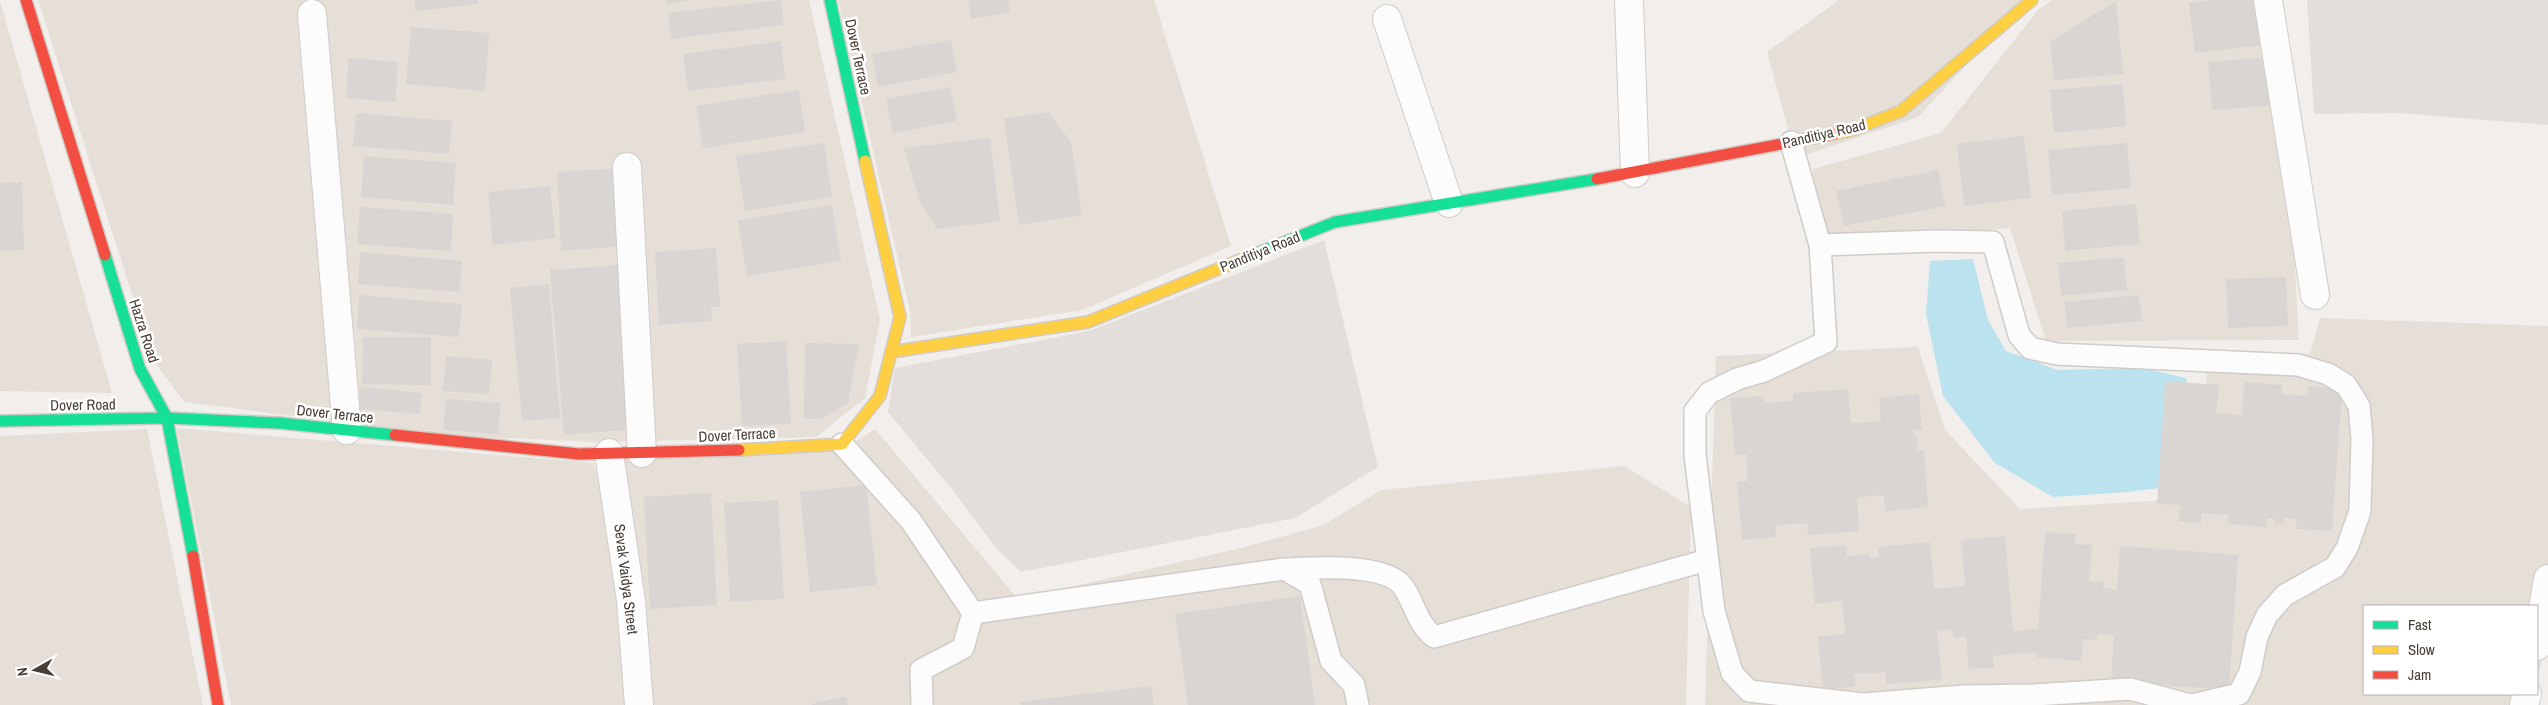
<svg xmlns="http://www.w3.org/2000/svg" width="2548" height="705" viewBox="0 0 2548 705" font-family="'Archivo Narrow',sans-serif">
<style>
.residential{fill:#e5dfd8}
.industrial{fill:#e3deda}
.water{fill:#bbe3ef}
.building{fill:#d9d5d2}
.lines{fill:none;stroke-linecap:round;stroke-linejoin:round}
.lane-casing{stroke:#cfccc8;stroke-width:24}
.street-casing{stroke:#cfccc8;stroke-width:30}
.fast-casing{stroke:#d2cbc3;stroke-width:14}
.slow-casing{stroke:#d2cbc3;stroke-width:14}
.jam-casing{stroke:#d2cbc3;stroke-width:14}
.lane{stroke:#fdfcfc;stroke-width:21}
.street{stroke:#fdfcfc;stroke-width:28}
.fast{stroke:#16e098;stroke-width:11}
.slow{stroke:#ffcf43;stroke-width:11}
.jam{stroke:#f24e42;stroke-width:11}
.labels{text-anchor:middle;stroke-width:5;stroke-linejoin:round;paint-order:stroke}
.street-label{font-size:15px;fill:#473e36;stroke:#fff}
</style>
<rect width="100%" height="100%" fill="#f1eeeb"/>
<path class="residential" d="M38 0H809L880 320 865 398 816 437 595 442 440 435 184 402 153 360Z
M838 0H1154L1231 246 1082 310 911 337 910 311Z
M1839 0H2026L1918 117 1796 158 1767 52Z
M2053 0H2280L2299 340 2046 341 2010 228 1820 245 1813 169 1941 133 2038 10Z
M0 1 112 393 0 391Z
M2320 318 2548 326V637L2537 678V606H2364V694H2532L2529 705H1705L1716 356 1918 347 1945 430 2020 509 2198 498 2208 359 2310 354Z
M177 428 594 463 622 596 633 705H231Z
M147 429 203 705H0V436Z
M875 429 1018 599 1245 547 1324 525 1381 490 1624 466 1691 507 1686 705H646L616 461 845 449Z"/>
<path class="industrial" d="M2307 0H2548V125L2399 113 2314 114Z
M1324 240 1378 467 1295 518 1021 572 996 548 950 487 888 412 895 368 1089 331Z"/>
<path class="water" d="M1973 259 1988 320 2006 351 2058 370 2142 368 2186 378 2193 452 2182 485 2128 492 2053 497 1995 463 1943 396 1926 314 1930 261Z"/>
<path class="building" d="M414 0H477V4L416 11Z
M666 0H686L687 1 666 4Z
M781 0 784 25 671 39 668 13Z
M968 0H1008L1010 12 971 19Z
M2212 0H2257L2263 45 2195 53 2189 3Z
M2116 1 2123 74 2054 80 2050 42Z
M411 27 489 33 485 91 406 84Z
M951 40 957 72 878 87 872 54Z
M781 41 785 79 688 91 683 54Z
M2273 57 2277 105 2212 110 2208 62Z
M349 58 398 62 395 102 346 98Z
M2123 84 2126 126 2054 133 2050 90Z
M950 87 957 121 893 133 886 99Z
M799 90 805 132 703 148 696 106Z
M1048 112 1071 142 1082 215 1019 225 1004 119Z
M356 113 452 121 449 154 353 146Z
M2024 136 2031 198 1964 206 1957 144Z
M990 138 1000 221 937 229 920 202 904 148Z
M824 143 832 197 745 211 736 156Z
M2127 143 2131 188 2052 195 2048 150Z
M364 156 456 163 453 205 361 197Z
M622 168 627 246 561 251 557 172Z
M1938 170 1945 206 1844 226 1836 191Z
M22 182 24 250 0 251V183Z
M550 186 555 238 493 245 488 192Z
M2136 204 2140 244 2065 251 2062 211Z
M832 205 841 261 747 276 738 220Z
M360 207 453 214 451 251 357 244Z
M716 248 720 307H711L712 321 659 325 655 252Z
M360 252 462 261 460 292 358 284Z
M2124 257 2127 290 2061 296 2058 263Z
M623 265 636 429 564 435 550 270Z
M2286 277 2288 326 2228 328 2226 279Z
M549 284 560 418 522 421 510 288Z
M359 295 462 304 459 337 357 329Z
M2139 295 2142 321 2067 328 2065 302Z
M363 337H431V385L362 384Z
M786 341 791 424 742 426 737 344Z
M805 343 859 344 848 403 821 419H804Z
M446 356 492 360 489 394 443 391Z
M2165 381 2219 385 2216 413 2242 415 2244 382 2282 385V394L2308 396V386L2342 389 2332 531 2296 529 2297 519 2284 518V524L2275 523V519L2267 518 2266 527 2228 524V515L2201 513V523L2179 521 2180 505 2157 504Z
M361 387 422 393 420 414 359 409Z
M1848 389 1851 423 1881 421 1879 398 1919 394 1922 430H1913L1914 436H1917L1918 451 1924 450 1928 507 1885 511 1884 495 1857 497 1859 531 1808 535 1807 523 1775 525 1776 537 1742 540 1737 482 1748 481 1746 454 1735 455 1730 398 1763 396 1764 403 1793 401V393Z
M446 399 501 403 498 434 443 430Z
M866 485 877 585 810 592 800 492Z
M711 493 717 605 650 609 644 497Z
M778 500 784 599 730 602 724 503Z
M2045 532 2076 534 2075 544 2092 545 2089 581 2104 582 2103 588 2117 590 2120 546 2238 555 2229 690 2111 681 2114 635 2097 634V640L2083 639 2081 661 2036 657 2037 652 1993 656 1994 668 1969 669 1966 637H1953V630L1937 631 1942 680 1887 684 1886 672 1854 674 1855 687 1823 689 1818 637 1845 634 1842 601 1815 604 1810 548 1846 545 1847 556 1869 554 1870 558 1879 557 1878 547 1930 542 1934 589 1965 586 1961 540 2005 536 2013 631 2038 629Z
M1300 596 1315 705H1188L1175 614Z
M1151 686 1154 705H1021L1020 702Z
M846 696 848 705H812V704Z"/>
<g class="lines">
<defs>
<path id="lane" d="M1791 142 1820 245 1826 342 1764 371 1737 379 1709 393 1695 411V455L1714 611 1732 673 1749 691 1863 704 1964 696 2034 695 2130 689 2190 705
M1820 245 1936 241 1993 242 2019 335 2030 348 2057 354 2298 365 2328 374 2346 385 2359 406 2362 439 2360 511 2347 548 2335 567 2285 595 2267 615 2257 637 2250 672 2239 694 2192 705
M842 444 911 521 973 613
M1285 569C1312 568 1388 562 1404 588 1415 605 1417 623 1434 637L1707 560
M973 613 1284 569 1310 584 1331 661 1354 685 1358 705
M922 705 921 670 963 648 973 613"/>
<path id="street" d="M1629 0 1635 173
M2268 0 2315 295
M312 14 347 430
M1387 19 1449 203
M627 167 642 453
M609 453 631 601 639 705
M2537 646 2548 579
M2524 705 2527 694"/>
<path id="fast" d="M830 0 865 161
M105 255 140 369 167 418 193 556
M1250 256 1335 222 1597 179
M0 421 167 418 279 423 395 435"/>
<path id="slow" d="M1834 134 1853 130 1901 111 2032 0
M891 352 1088 322 1250 256
M739 450 842 444 880 396 900 317 865 161"/>
<path id="jam" d="M26 0 105 255
M1597 179 1834 134
M395 435 579 454 739 450
M193 556 218 705"/>
</defs>
<use href="#lane" class="lane-casing"/>
<use href="#street" class="street-casing"/>
<use href="#fast" class="fast-casing"/>
<use href="#slow" class="slow-casing"/>
<use href="#jam" class="jam-casing"/>
<use href="#lane" class="lane"/>
<use href="#street" class="street"/>
<use href="#fast" class="fast"/>
<use href="#slow" class="slow"/>
<use href="#jam" class="jam"/>
</g>
<g class="labels">
<g class="street-label">
<text transform="translate(858 57) rotate(78)" y="5">Dover Terrace</text>
<text transform="translate(1824 134) rotate(-13)" y="5">Panditiya Road</text>
<text transform="translate(1260 252) rotate(-22)" y="5">Panditiya Road</text>
<text transform="translate(144 331) rotate(72)" y="5">Hazra Road</text>
<text transform="translate(83 405) rotate(-1)" y="5">Dover Road</text>
<text transform="translate(335 414) rotate(6)" y="5">Dover Terrace</text>
<text transform="translate(737 435) rotate(-3)" y="5">Dover Terrace</text>
<text transform="translate(626 579) rotate(83)" y="5">Sevak Vaidya Street</text>
</g>
</g>
<rect x="2363" y="605" width="175" height="90" fill="#ffffff" stroke="#b5b2af"/>
<rect x="2373" y="621" width="25" height="8" fill="#16e098" stroke="#b5b2af"/>
<text x="2408" y="630" font-size="15" fill="#473e36">Fast</text>
<rect x="2373" y="646" width="25" height="8" fill="#ffcf43" stroke="#b5b2af"/>
<text x="2408" y="655" font-size="15" fill="#473e36">Slow</text>
<rect x="2373" y="671" width="25" height="8" fill="#f24e42" stroke="#b5b2af"/>
<text x="2408" y="680" font-size="15" fill="#473e36">Jam</text>
<g transform="translate(35 670) rotate(262)" stroke="#ffffff" stroke-width="4" paint-order="stroke">
<path d="M0-4L9 19L0 12L-9 19Z" fill="#473e36"/>
<text y="-8" font-size="14" font-weight="bold" text-anchor="middle" fill="#473e36">N</text>
</g>
</svg>
